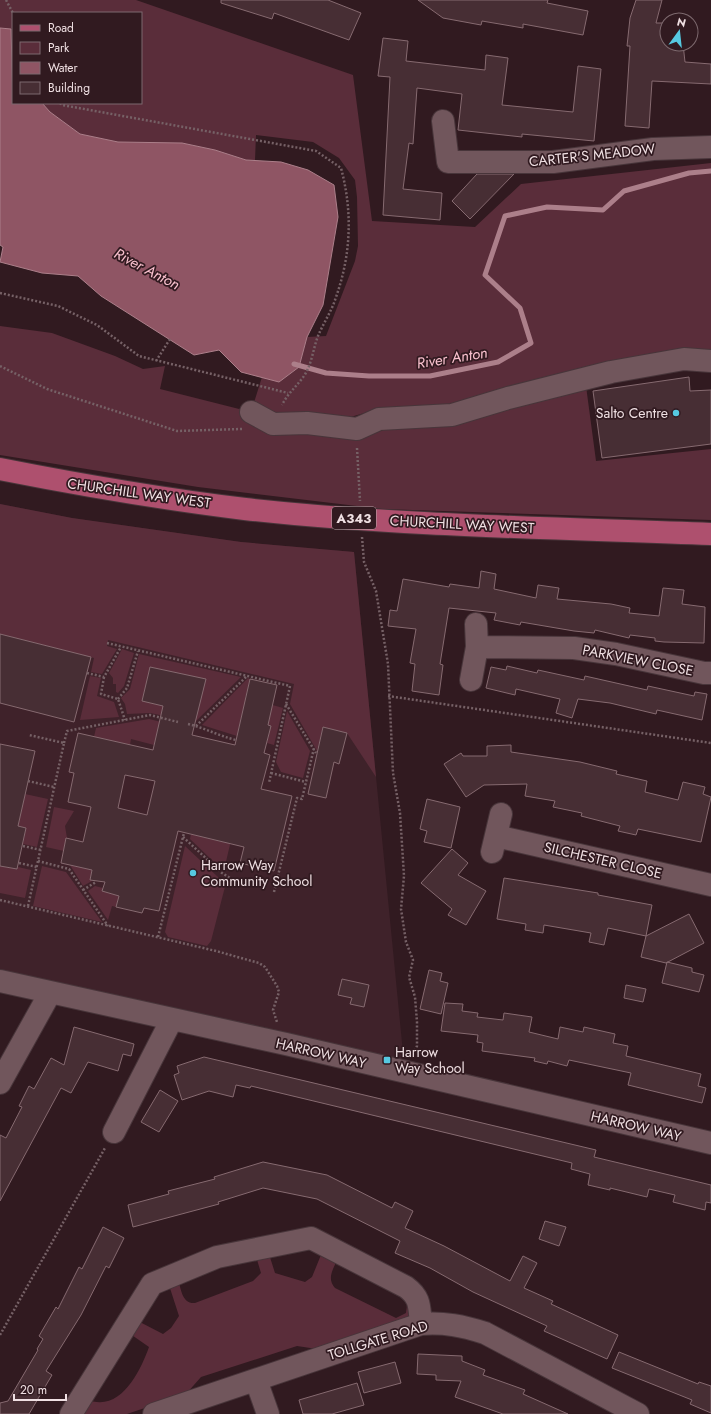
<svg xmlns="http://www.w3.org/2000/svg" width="711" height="1414" viewBox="0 0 711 1414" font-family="Jost,sans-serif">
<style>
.built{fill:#3f222a}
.green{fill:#5a2d3a}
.water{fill:#8f5564;stroke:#ac7f8a}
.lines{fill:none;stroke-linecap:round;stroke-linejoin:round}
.stream{stroke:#ac7f8a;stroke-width:5}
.building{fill:#472e34;stroke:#866a70;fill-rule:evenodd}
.minor-casing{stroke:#48353a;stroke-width:24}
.major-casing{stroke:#48353a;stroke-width:24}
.path{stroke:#766166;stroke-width:2.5;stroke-dasharray:2 2;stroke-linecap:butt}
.minor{stroke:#71565c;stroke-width:22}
.major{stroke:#ae506e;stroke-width:22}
.poi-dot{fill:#56c9e1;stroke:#311a20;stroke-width:1.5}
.labels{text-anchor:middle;stroke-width:3.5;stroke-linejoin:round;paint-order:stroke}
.shield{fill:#311a20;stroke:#b7a5a8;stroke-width:1}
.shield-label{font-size:13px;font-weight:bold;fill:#f0e0e3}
.street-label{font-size:14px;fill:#f0e0e3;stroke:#311a20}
.poi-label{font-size:14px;fill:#f0e0e3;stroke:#311a20;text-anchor:start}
.water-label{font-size:15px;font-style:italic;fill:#f9c1ce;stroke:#311a20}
</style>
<rect width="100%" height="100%" fill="#311a20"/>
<path class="built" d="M0 504 72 518 241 542 354 552 404 1063 0 970Z"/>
<path class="green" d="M0 0H136L353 75 372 221 475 227 521 184 711 163V354L451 407 375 410 347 418 375 433 392 427 586 386 596 461 711 449V520L382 509 198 487 0 455V326L52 333 115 356 143 369 165 366 160 389 251 412 262 377 279 382 299 367 307 337 326 336 355 261 358 246 357 197 355 180 339 158 313 142 256 135 255 160H246L215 150 182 143 118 142 80 134 50 112 42 103H141V13H13V48L11 29 0 28Z
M0 504 72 518 241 542 354 552 376 777 347 733 323 727 317 751 290 704 294 684 108 640 107 646 117 649 102 674 91 672 94 658 0 634Z
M122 649 134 653 124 686 118 693 116 692V684H113V678L109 673Z
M139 654 241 677 195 722 205 679 150 667 142 701 181 710 179 719 150 713 127 714 125 704 121 698 130 689Z
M90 676 101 678 97 696 114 702 119 717 80 720Z
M248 678 250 679 245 699 248 700 241 718 237 736 202 725Z
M269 704 283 708 274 745 267 743 271 726 265 724Z
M287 711 310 751 303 778 281 772 276 762Z
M149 719 178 726 176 732 158 728 154 745 131 739 130 745 94 737 96 728Z
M25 794 48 799 37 847 23 844 26 828 18 826Z
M54 807 74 811 65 826 67 838 64 851 46 847Z
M191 834 222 842 232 836 225 866 214 862 190 839Z
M185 846 219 878 227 879 211 941 207 946 168 937 165 932Z
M70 865 92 870 90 880 92 881 83 886Z
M0 866 17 869 18 867 31 870 25 898 0 893Z
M42 866 66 872 102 922 33 906Z
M95 886 103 888 102 891 119 896 116 907 112 906 108 920 88 891Z
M323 1250 338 1258C334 1268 326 1278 335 1288L396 1318 406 1313 408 1297 412 1316 317 1349 297 1346 201 1377 186 1394 127 1414H84L83 1409 86 1399C120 1414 140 1372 149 1347L126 1331 134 1319 163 1334 171 1328 179 1316 168 1282 178 1279C181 1289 182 1304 195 1303L253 1281 261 1273 255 1253 268 1251 275 1273 305 1282 312 1277Z"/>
<path class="water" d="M0 28 11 29 13 103H42L50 112 80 134 118 142 182 143 215 150 246 160 281 162 308 170 334 185 338 217 323 305 307 337 299 367 279 382 241 372 219 350 194 355 101 296 78 276 42 273 0 262 3 247 0 245Z"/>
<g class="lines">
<path class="stream" d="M294 364 326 373 369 376H430L498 362 531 343 520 308 485 275 505 216 547 207 603 210 624 191 689 173 711 171"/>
</g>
<path class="building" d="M221 0H328L361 13 349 40 274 13 272 19 221 3Z
M418 0H548L547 3 588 11 583 35 523 24V28L482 21 481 25 443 18Z
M636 0H662L656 23H667V44H683L685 62 711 64V84L652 81 649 128 625 126 630 46H627L630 18Z
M383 38 408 41 406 61 485 70 486 55 508 58 502 105 573 112 578 66 601 69 594 141 522 134V137L458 130 462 94 417 88 413 144 409 143 403 189 442 193 440 220 383 215 390 77 378 76Z
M477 174H514L470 219 452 201Z
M689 377 690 391 711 390V444L602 458 593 391Z
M481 571 496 574 494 589 536 598 538 585 559 588 557 599 611 604 630 608 629 613 659 616 663 588 684 590 682 604 705 607 704 643 664 642 655 641V638L630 635 629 638 595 630 594 633 574 631 521 622 520 625 494 620 496 613 449 608 440 664 443 665 439 695 412 691 415 664 410 663 416 629 388 626 390 610 397 611 403 579 449 587 450 584 479 588Z
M0 634 91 657 74 722 0 703Z
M507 666 537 673 538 670 584 680 585 676 647 690 648 686 694 696 695 692 707 694 702 720 657 710 656 714 610 703 578 699 572 718 556 713 560 699 516 689 515 695 486 688 491 667 506 670Z
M150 667 206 679 192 735 235 745 250 679 277 685 268 725 271 726 264 753 270 755 261 789 292 796 274 871 240 863 244 847 178 831 159 911 144 908 142 913 116 907 119 896 102 891 105 882 90 880 92 870 61 863 66 838 83 842 91 807 68 802 74 773 69 772 78 733 153 750 163 706 142 701ZM125 775 155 781 147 815 118 808Z
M323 727 347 733 339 764 334 762 326 798 308 794Z
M0 744 35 751 18 826 26 828 17 869 0 866Z
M511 745V752L580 762 617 771 616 774 647 781 645 792 678 800 683 782 705 787 703 794 711 797 701 842 638 829 636 835 618 831 620 826 581 816 582 813 553 807 555 801 525 796 527 784 484 785 466 797 444 764 461 753 463 756H487V746Z
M427 799 460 807 451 848 424 842 427 831 420 829Z
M452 849 468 863 458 875 486 891 466 925 448 915 452 909 421 883Z
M504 878 598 893V895L652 905 646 936 689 914 704 943 666 963 641 957 646 936 608 928 604 945 589 942 591 933 544 925 543 933 525 930 526 924 497 919Z
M667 962 692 968V972L704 975 699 992 662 983Z
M429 970 442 973 440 981 448 983 441 1014 420 1009Z
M342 979 369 985 364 1007 350 1004 352 998 338 995Z
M626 985 646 989 643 1002 624 998Z
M445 1003 463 1004 462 1011 478 1013 477 1017 503 1020 504 1013 532 1017 529 1032 558 1039 560 1027 583 1032 584 1027 615 1034 613 1043 628 1046 626 1056 701 1074 698 1086 706 1088 702 1103 628 1085 631 1073 569 1060 567 1066 548 1061 547 1064 534 1061 535 1058 482 1051 483 1043 477 1042 478 1035 441 1031Z
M74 1027 134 1044 131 1056 123 1054 118 1071 88 1062 71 1093 61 1088 0 1201V1135L6 1138 22 1107 19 1106 29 1086 34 1089 51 1058 64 1065Z
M204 1057 596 1150 594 1157 711 1185V1203L706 1202 705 1210 673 1202 675 1195 649 1189 647 1197 610 1188V1190L588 1185 590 1174 571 1169 572 1163 251 1086 250 1088 236 1085 233 1097 209 1091 182 1100 174 1075 179 1073 177 1066Z
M160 1090 178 1101 159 1132 141 1122Z
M263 1162 327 1175 392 1208 395 1202 413 1211 405 1228 444 1246 510 1281 523 1256 537 1263 524 1288 553 1301 551 1304 618 1335 607 1359 544 1331 547 1326 473 1292 430 1268 395 1253 400 1241 317 1199 263 1188 218 1202 219 1204 133 1227 128 1205 169 1194 168 1191 215 1179 214 1177Z
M545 1221 566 1227 559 1246 539 1239Z
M103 1227 124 1238 109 1268 106 1266 81 1315 46 1371 52 1375 29 1414H0V1403L8 1401 38 1350 37 1349 43 1339 39 1336 56 1307 58 1309 79 1267 82 1269Z
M619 1352 698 1384 699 1382 711 1386V1413L690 1404 692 1400 612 1368Z
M418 1354 462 1356V1361L485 1370 483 1375 525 1390 523 1394 568 1414H503L455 1397 461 1381 436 1380V1375L417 1374Z
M395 1362 401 1383 364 1393 358 1372Z
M357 1383 364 1405 332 1414H303L299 1400Z"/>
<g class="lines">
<defs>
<path id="minor" d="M443 121 448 162H553L653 149 711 147
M251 412 273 424 307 423 357 429 379 419 452 415 508 398 611 372 684 359 711 361
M476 624 477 647
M471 680 477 647 574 648 616 654 704 673H711
M496 836 711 885
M492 852 501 814
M0 981 286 1044 711 1143
M0 1083 50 993
M114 1132 172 1019
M256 1380 268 1414
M71 1414 152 1284 217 1257 311 1238 406 1287C421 1298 419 1307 421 1324
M154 1414 421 1324C444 1322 463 1326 485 1333L638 1414"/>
<path id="major" d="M0 469C81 485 163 499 245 509 399 526 556 528 711 534"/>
</defs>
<use href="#minor" class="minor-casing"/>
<use href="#major" class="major-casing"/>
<path class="path" d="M6 0 13 13
M60 103 62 105 316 151 341 168C353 213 351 256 335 300 331 312 323 324 318 336 313 349 312 364 304 376 297 386 288 393 282 405
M0 293 58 306 97 325 139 356 288 393
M156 361 170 339
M0 366 47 389 177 431 242 429
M357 448 360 501
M362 537 364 562 376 591 388 664 393 773 400 813 404 876 401 909 406 942 413 960 409 977 415 997 417 1022V1046L413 1054
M107 643 290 686 269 783
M87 673 104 677 121 647
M104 677 101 694 118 699 125 720
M388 696 711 743
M118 699 127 688 138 651
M286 704 316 753
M188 724C205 728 219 736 236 740
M196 726 246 677
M64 743 67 731 150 715 178 722
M271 773 306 782
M28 781 54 787
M183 837 222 873 238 883
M23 846 41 850
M38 861 69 869 108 926
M19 863 37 867
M83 890 96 882
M274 892 297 798 302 799 314 748
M0 900 216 951 259 963 265 967 277 986 279 992 273 1010 277 1022
M28 906 64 743 29 735
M158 937 184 833
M0 1335 105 1148"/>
<use href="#minor" class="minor"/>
<use href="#major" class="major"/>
</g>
<g class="poi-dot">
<circle cx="676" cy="413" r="4"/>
<circle cx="193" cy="873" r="4"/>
<rect x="383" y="1056" width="8" height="8" rx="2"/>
</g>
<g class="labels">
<rect class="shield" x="332" y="507" width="44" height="22" rx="3"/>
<g class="shield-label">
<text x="354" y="523">A343</text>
</g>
<g class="street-label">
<text transform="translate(592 155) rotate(-6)" y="5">CARTER'S MEADOW</text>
<text transform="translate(139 493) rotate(8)" y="5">CHURCHILL WAY WEST</text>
<text transform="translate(462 524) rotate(3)" y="5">CHURCHILL WAY WEST</text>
<text transform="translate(638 660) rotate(11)" y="5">PARKVIEW CLOSE</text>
<text transform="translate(603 860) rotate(13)" y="5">SILCHESTER CLOSE</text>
<text transform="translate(321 1053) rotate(13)" y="5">HARROW WAY</text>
<text transform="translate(636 1126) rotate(13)" y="5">HARROW WAY</text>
<text transform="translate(378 1340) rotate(-17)" y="5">TOLLGATE ROAD</text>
</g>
<g class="poi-label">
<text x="668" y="418" text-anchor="end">Salto Centre</text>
<text x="201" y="870">Harrow Way<tspan x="201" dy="16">Community School</tspan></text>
<text x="395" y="1057">Harrow<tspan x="395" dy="16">Way School</tspan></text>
</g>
<g class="water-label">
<text transform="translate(147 269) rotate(28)" y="5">River Anton</text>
<text transform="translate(452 358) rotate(-9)" y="5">River Anton</text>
</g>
</g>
<rect x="12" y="12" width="130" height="92" fill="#311a20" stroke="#7d696e"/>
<rect x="20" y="25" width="20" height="6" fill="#ae506e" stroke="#7d696e"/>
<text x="48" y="32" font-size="12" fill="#f0e0e3">Road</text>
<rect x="20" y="42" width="20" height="12" fill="#5a2d3a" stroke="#7d696e"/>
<text x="48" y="52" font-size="12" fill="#f0e0e3">Park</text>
<rect x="20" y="62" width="20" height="12" fill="#8f5564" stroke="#7d696e"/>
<text x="48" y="72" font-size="12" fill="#f0e0e3">Water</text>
<rect x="20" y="82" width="20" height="12" fill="#472e34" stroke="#7d696e"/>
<text x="48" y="92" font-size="12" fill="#f0e0e3">Building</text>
<g transform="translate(679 32) rotate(15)"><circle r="19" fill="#311a20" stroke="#7d696e"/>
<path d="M0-3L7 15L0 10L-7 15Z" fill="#56c9e1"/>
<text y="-6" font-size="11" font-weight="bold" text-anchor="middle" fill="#f0e0e3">N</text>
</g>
<path d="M14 1394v6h52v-6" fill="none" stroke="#f0e0e3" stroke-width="2"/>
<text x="20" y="1394" font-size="12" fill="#f0e0e3" stroke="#311a20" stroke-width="3" paint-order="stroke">20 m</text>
</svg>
